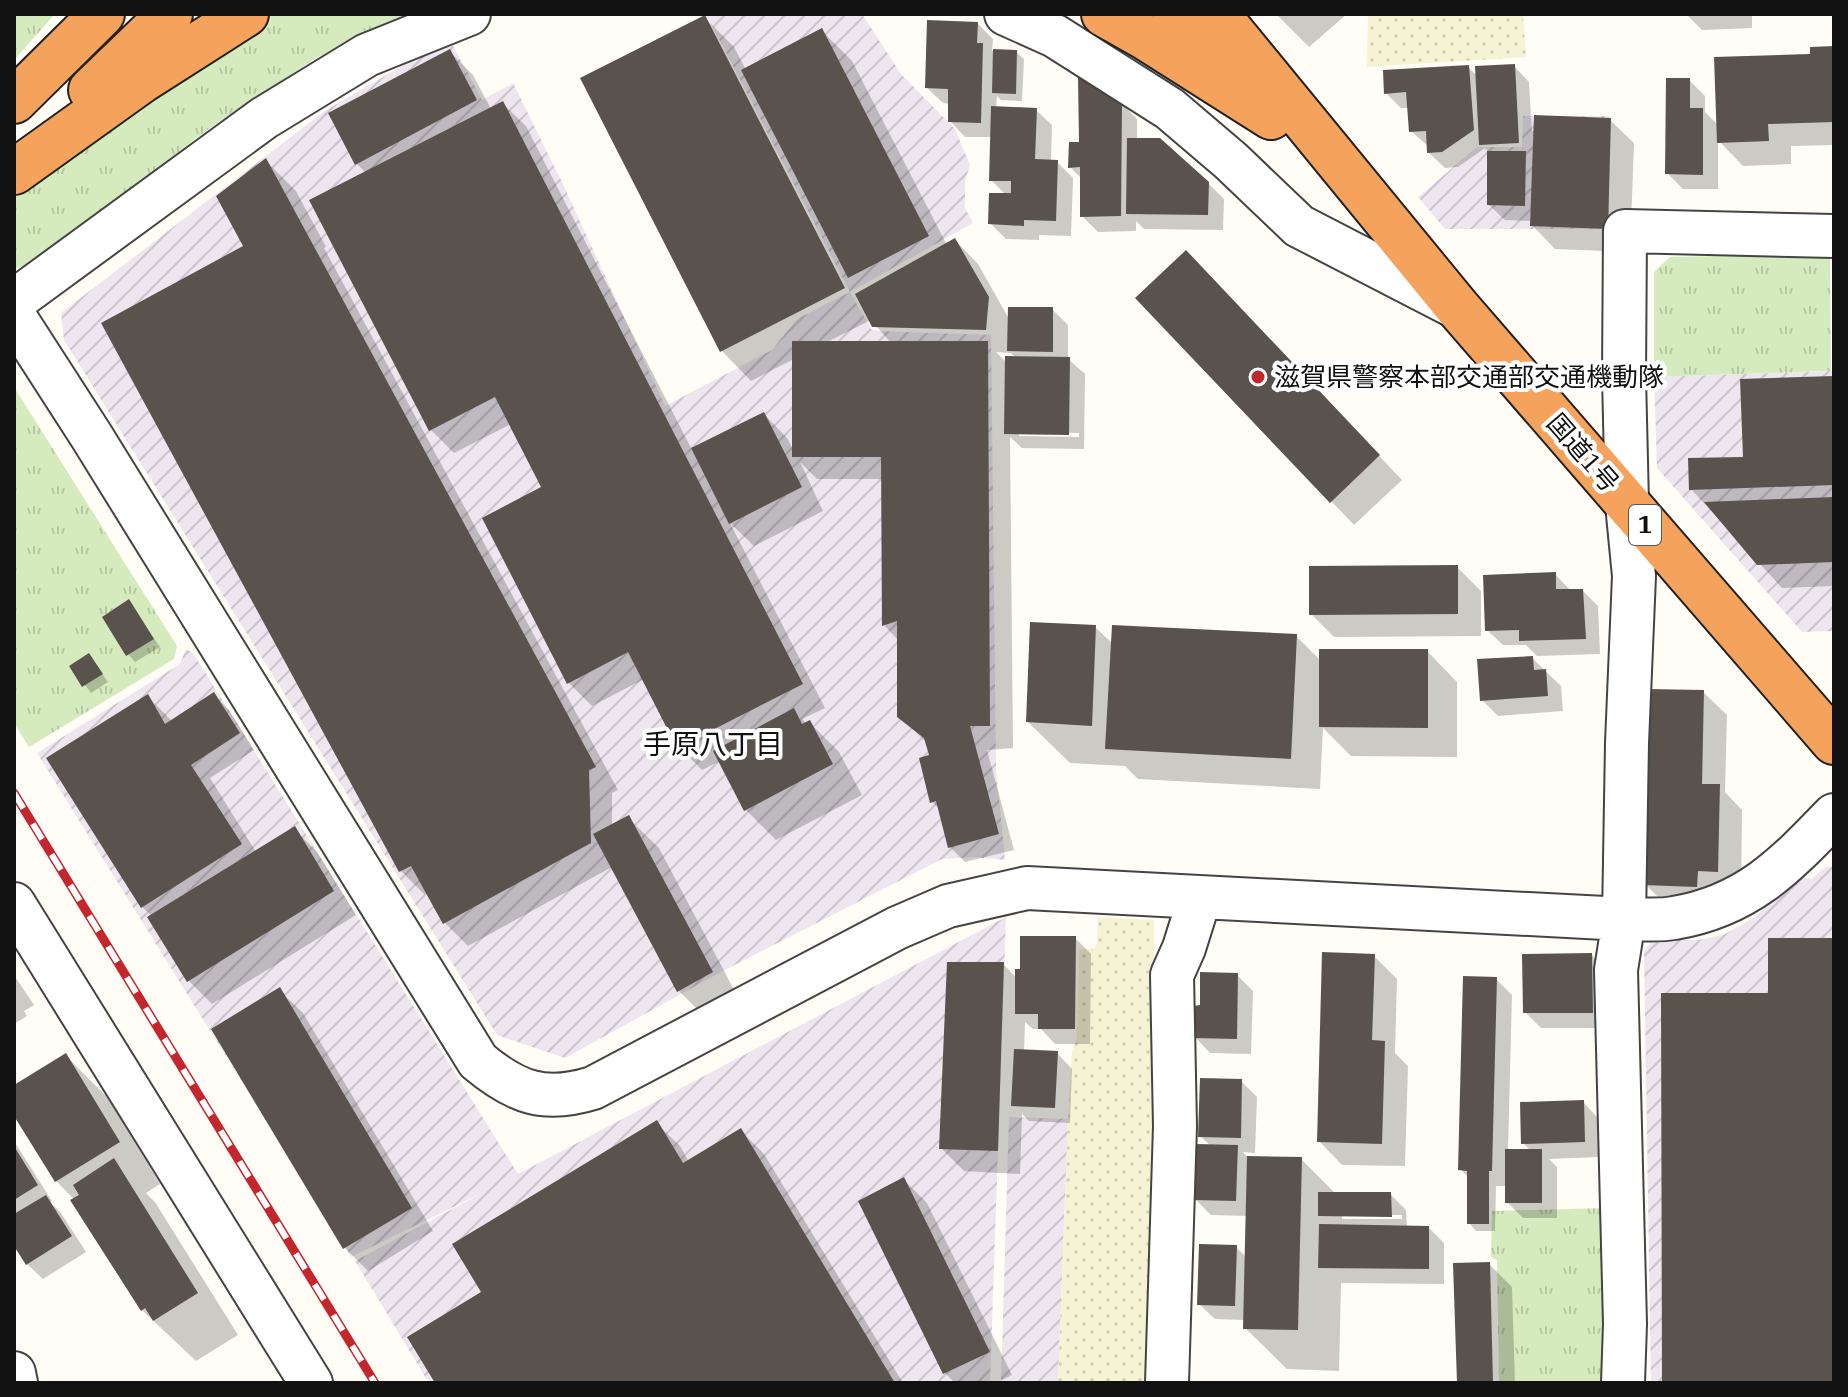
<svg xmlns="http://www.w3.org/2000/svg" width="1848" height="1397" viewBox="0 0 1848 1397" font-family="'IBM Plex Serif','Noto Sans JP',serif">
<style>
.industrial{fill:url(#industrial-furrows)}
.farmland{fill:url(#farmland-dots)}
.grass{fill:url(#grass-tufts)}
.shadow{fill:#0003;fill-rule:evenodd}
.building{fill:#5a524d}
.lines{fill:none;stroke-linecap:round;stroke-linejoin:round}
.minor-casing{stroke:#444;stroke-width:46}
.highway-casing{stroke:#222;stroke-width:48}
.minor{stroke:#fff;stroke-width:42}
.highway{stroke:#f5a25d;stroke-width:44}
.rail-casing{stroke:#c4262e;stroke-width:9}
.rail{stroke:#fff;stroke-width:6;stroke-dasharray:18;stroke-linecap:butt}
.poi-dot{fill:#c4262e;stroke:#fff;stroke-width:3}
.labels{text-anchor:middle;stroke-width:8;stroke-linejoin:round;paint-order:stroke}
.shield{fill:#fff;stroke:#585858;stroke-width:2}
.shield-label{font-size:24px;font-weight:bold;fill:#111}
.poi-label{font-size:26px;fill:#111;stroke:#fff;text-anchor:start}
.street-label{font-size:26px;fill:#111;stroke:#fff}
.neighbourhood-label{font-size:28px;fill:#111;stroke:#fff}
</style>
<defs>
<pattern id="industrial-furrows" width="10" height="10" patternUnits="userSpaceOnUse" patternTransform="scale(2)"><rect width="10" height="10" fill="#eee6ef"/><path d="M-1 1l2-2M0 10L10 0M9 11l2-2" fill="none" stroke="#cbc4cc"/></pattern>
<pattern id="farmland-dots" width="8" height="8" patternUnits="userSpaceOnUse" patternTransform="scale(2)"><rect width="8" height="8" fill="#f6f3d4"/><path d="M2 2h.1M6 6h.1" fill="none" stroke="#d2cfb5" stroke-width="1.8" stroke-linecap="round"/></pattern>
<pattern id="grass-tufts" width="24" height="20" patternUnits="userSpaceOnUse" patternTransform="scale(2)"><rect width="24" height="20" fill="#d5ebbd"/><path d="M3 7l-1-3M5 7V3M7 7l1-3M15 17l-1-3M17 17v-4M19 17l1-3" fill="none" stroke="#b6c8a1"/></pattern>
</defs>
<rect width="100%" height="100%" fill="#fffdf5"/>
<path class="industrial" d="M706 14H862L901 74 955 129 970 165 965 181V208L973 223 850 292 871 329 877 331 991 335 996 769 1005 860 974 857 942 859 721 972 565 1058 497 1035 64 340 61 313 326 110 416 58 451 42 482 100 513 83 561 180 665 406 772 350 797 319 850 292Z
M1523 116H1609V229H1445L1418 197 1477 147H1522Z
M1834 371V631L1802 632 1657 468 1654 377Z
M186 649 193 653 518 1174 1006 917 990 1383H429L355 1261 484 1192 351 1257 37 753 180 664Z
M1834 865V1383H1651L1644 952 1654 939 1699 940 1725 934 1755 917 1799 877 1812 879 1824 868Z
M1009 1117 1068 1119 1058 1383H1001Z"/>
<path class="farmland" d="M1368 14H1523L1526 57 1367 67Z
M1098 917 1154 920 1155 1113 1147 1383H1058L1068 1119 1072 1051 1077 1038 1079 949H1094L1097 944Z"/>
<path class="grass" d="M14 14H55L14 60Z
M270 14H420L316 58 207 130 34 263 14 269V197L34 178 257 21Z
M1830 254 1831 371 1654 377V272L1670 257Z
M14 387 177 646 174 659 29 747 14 723Z
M1607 1208 1605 1383H1499L1497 1260 1491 1257 1492 1211Z"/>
<path class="shadow" d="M1276 14H1347L1309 47Z
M1752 14V28L1702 30 1686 14Z
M704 17 734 47 746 70 822 31 852 61 947 245 955 240 978 264 1009 319 1052 309 1068 325V359L1085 374 1084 449 1022 448 1010 437 1013 748 987 750 1014 850 965 862 950 847 940 809 932 802V756L928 744 899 716V641L884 625 883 479H817L800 462 823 511 754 546 730 523 825 708 802 719 807 724 809 722 839 752 862 795 776 840 746 810 720 761 702 770 679 747 644 679 592 706 569 683 544 488 511 424 454 453 431 430 366 173 357 164 449 51 473 75 491 109 502 103 526 126 692 450 764 414 787 438 794 451V359L751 381 721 350ZM871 320 891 343H825ZM996 352 1011 353 1016 358 1007 363ZM1019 432 1079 433V437L1019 436Z
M977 23 993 39 992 51 1016 52 1024 59 1022 101 1001 100 997 96 996 109 1036 110 1052 125 1051 162H1057L1073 178 1071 236 1039 235V240L1006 239 990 223 1006 195 991 180 992 137H965L950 121V104L943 103 927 88Z
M1834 48V145L1791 146V164L1743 166 1718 140V189H1683L1667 173 1689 80 1705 96V112L1719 126 1812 56Z
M1514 66 1529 82 1532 131 1610 120 1634 143 1630 252 1555 249 1532 225V221L1505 220 1489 205V153L1485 148 1458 167 1445 168 1429 153V147L1411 131 1409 108H1401L1386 93 1468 67 1477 76Z
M1121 103 1137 119V140L1208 183 1224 199 1223 230 1144 229 1136 221V231L1098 232 1082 216V179L1070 167 1081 144Z
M266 161 296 191 326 247 324 248 618 790 612 793V826L628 818 659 848 741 1003 709 1021 678 990 612 867 468 946 445 923 428 892 424 894 401 871 245 247Z
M1209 276 1402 480 1354 525 1138 298Z
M1834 378V586L1782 588 1691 489 1745 459Z
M1457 567 1481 591V636L1334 637 1311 614Z
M1555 574 1571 591H1583L1598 606 1600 654 1537 656 1526 645H1503L1487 630Z
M129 602 160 647 135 662 128 654Z
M1095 627 1113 644 1296 636 1321 661 1427 651 1457 682V757L1351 756 1323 728 1320 789 1138 779 1125 766 1070 763 1028 722Z
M89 655 108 682 91 693 71 666Z
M1532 658 1561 686 1563 711 1498 716 1482 700Z
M1703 692 1727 715 1725 792 1742 810 1741 894 1669 908 1645 884Z
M214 695 229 710 254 750 210 778 256 852 294 829 317 852 356 915 212 1004 188 980 152 916 142 907 147 696 173 722Z
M1075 938 1091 954 1090 1044H1055L1041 1029H1033L1025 1022 1024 1052 1057 1053 1072 1069 1070 1123 1029 1121 1022 1114 1020 1174 964 1171 941 1148 1003 964 1017 978Z
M1592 955 1607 971 1608 1028H1541L1525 1012Z
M1374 956 1397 979 1395 1053 1408 1066 1405 1166 1342 1165 1319 1141Z
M14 975 34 1005 24 1011 27 1016 14 1024Z
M1237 975 1253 991 1251 1054 1210 1053 1195 1037 1202 1007Z
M1496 979 1512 995 1508 1151H1531L1523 1143 1583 1102 1598 1118 1599 1157 1549 1159 1557 1167V1218H1523L1507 1202V1186H1496L1495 1231H1476L1469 1223V1178L1460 1169Z
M279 990 303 1013 433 1231 368 1271 345 1248Z
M66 1056 107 1097 160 1184 146 1193 155 1202 238 1335 196 1361 142 1310 75 1200 56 1181 14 1112V1088Z
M1241 1081 1257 1097 1255 1153 1243 1152 1248 1158 1301 1159 1336 1194 1391 1195 1406 1210 1407 1227 1429 1228 1444 1243V1284L1341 1283 1339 1371 1287 1369 1245 1328V1320L1215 1319 1199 1304 1236 1247 1247 1258 1248 1216 1211 1215 1195 1199 1211 1146 1200 1136ZM1342 1215H1402V1219H1342Z
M656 1123 680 1146 689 1162 741 1131 764 1154 903 1383H437Z
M14 1141 52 1201 50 1202 61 1213 86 1252 43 1279 27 1264 14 1242Z
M904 1180 927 1203 1012 1375 996 1383H955L945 1373 860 1201Z
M1489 1264 1512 1287 1515 1383H1459Z"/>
<path class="building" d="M705 15 845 288 720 352 580 78Z
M927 20 978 22 977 43H983L981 123 948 122V89L925 88Z
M822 28 929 236 848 278 741 70Z
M1834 46V122L1768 124 1769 141 1717 143 1714 57 1810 54V47Z
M450 49 477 100 355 165 328 113Z
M993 49 1017 50 1016 94 992 93Z
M1515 64 1519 143 1479 145 1475 66Z
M1469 65 1474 130 1442 152 1427 153 1426 131 1409 132 1406 92 1384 94 1383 70Z
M1084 76 1122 102 1121 216 1080 217V167L1068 168 1069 142H1079L1078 77Z
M1666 78H1690V108H1703V175L1665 174Z
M503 101 803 684 677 748 628 652 567 684 482 518 541 487 495 397 429 431 309 200Z
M991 106 1037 108 1035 159 1058 160 1056 221 1024 220V226L988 224 989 193H1011V181H989Z
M1534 115 1611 118 1608 229 1530 226Z
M1127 138H1160L1209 182 1208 215 1126 214Z
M1487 151H1526L1525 206 1487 205Z
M266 158 596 767 589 770 591 843 443 924 411 866 399 872 101 323 243 246 216 196Z
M955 238 989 297 986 330 872 327 855 294Z
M1186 250 1380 455 1330 503 1135 298Z
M1008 307H1053V352L1007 351Z
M792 341H988L990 726H970L999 834 948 848 936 801 930 803 919 758 929 755 924 738 897 717V621L882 626 881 457H792Z
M1005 356 1070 357 1069 435 1004 434Z
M1834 376V485L1689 490 1688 458 1743 457 1740 379Z
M764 412 802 487 729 524 691 448Z
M1834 497V562L1757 565 1704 502Z
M1458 565V614L1309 615V566Z
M1556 572V589H1583L1586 639 1519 641V630L1485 631 1483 575Z
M129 599 154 639 126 656 102 617Z
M1030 622 1096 625 1092 726 1026 722Z
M1112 625 1297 634 1291 759 1105 749Z
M1319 649H1428V728L1319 727Z
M89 653 103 674 82 687 69 666Z
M1533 656 1534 670 1546 669 1548 696 1480 701 1477 659Z
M1647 689 1704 690 1702 784H1720L1718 872 1698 871 1697 887 1643 885Z
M214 692 240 733 191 765 242 844 141 908 46 758 148 694 165 724Z
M794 708 802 724 810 720 833 764 744 811 713 751Z
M629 815 713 972 677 992 593 834Z
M295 826 334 891 187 982 147 917Z
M1020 936H1076L1075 1029H1038V1014H1015V969H1020Z
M1768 938H1834V1383H1662L1661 993H1768Z
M1322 952 1375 954 1372 1040 1385 1041 1382 1144 1317 1142Z
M1592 953 1593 1013H1523L1522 954Z
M947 962H1004L998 1151 939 1149Z
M1200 972 1238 973 1237 1039 1193 1038 1194 1006 1200 1005Z
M1463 976 1497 977 1492 1171H1489V1224H1467V1171L1458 1170Z
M280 987 412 1208 343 1249 211 1029Z
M1014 1049 1058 1051 1055 1108 1011 1106Z
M66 1053 120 1142 55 1182 14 1116V1085Z
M1200 1078 1242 1079 1241 1138 1198 1137Z
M1584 1100 1585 1142 1521 1144 1520 1102Z
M657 1120 683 1163 741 1128 895 1383H435L407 1337 481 1292 452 1244Z
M1196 1144 1238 1145 1236 1201 1193 1200Z
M14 1146 38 1185 14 1200Z
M1505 1149H1542V1203H1505Z
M1247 1156 1302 1157 1298 1330 1243 1329Z
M114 1158 198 1293 153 1321 145 1308 141 1311 70 1200 79 1195 73 1185Z
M904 1177 990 1352 943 1374 858 1201Z
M1318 1192H1391L1392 1217 1318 1216Z
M46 1195 72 1236 26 1265 14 1246V1214Z
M1319 1224 1429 1226V1269L1318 1268Z
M1199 1244 1237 1245 1235 1306 1197 1305Z
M1490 1262 1493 1383H1457L1453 1263Z"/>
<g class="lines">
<defs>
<path id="minor" d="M1006 14 1055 36 1170 109 1231 161 1299 226 1458 308
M14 301 264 118 367 55 469 14
M14 316 92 437 478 1061C516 1093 545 1103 593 1088L897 928 948 906 1027 888 1624 919C1640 919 1658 921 1674 918 1747 906 1785 866 1834 815
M14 904 311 1383
M14 1373 16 1383
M1167 1383 1175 1126 1172 975 1184 948 1200 897
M1623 1383 1625 1324 1616 970 1624 919 1627 743 1634 576 1627 504 1624 377 1625 231 1834 236"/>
<path id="highway" d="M1104 14 1143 36 1271 117
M1175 14 1233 77
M1217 14 1458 308 1834 742
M91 90 170 14
M14 101 102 14
M14 172 141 81 246 14"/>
</defs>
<use href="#minor" class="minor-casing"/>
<use href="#highway" class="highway-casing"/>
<use href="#minor" class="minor"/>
<use href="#highway" class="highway"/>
<defs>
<path id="rail" d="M14 793 375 1383"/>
</defs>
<use href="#rail" class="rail-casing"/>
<use href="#rail" class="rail"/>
</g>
<circle class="poi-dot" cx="1258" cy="377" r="8"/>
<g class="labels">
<rect class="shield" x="1629" y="505" width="32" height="40" rx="6"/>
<g class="shield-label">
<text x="1645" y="533">1</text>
</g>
<g class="poi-label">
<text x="1274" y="386">滋賀県警察本部交通部交通機動隊</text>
</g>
<g class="street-label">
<text transform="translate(1583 453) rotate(49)" y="9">国道1号</text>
</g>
<g class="neighbourhood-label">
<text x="713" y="754">手原八丁目</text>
</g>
</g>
<rect width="1848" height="1397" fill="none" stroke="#111111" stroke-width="32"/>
</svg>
